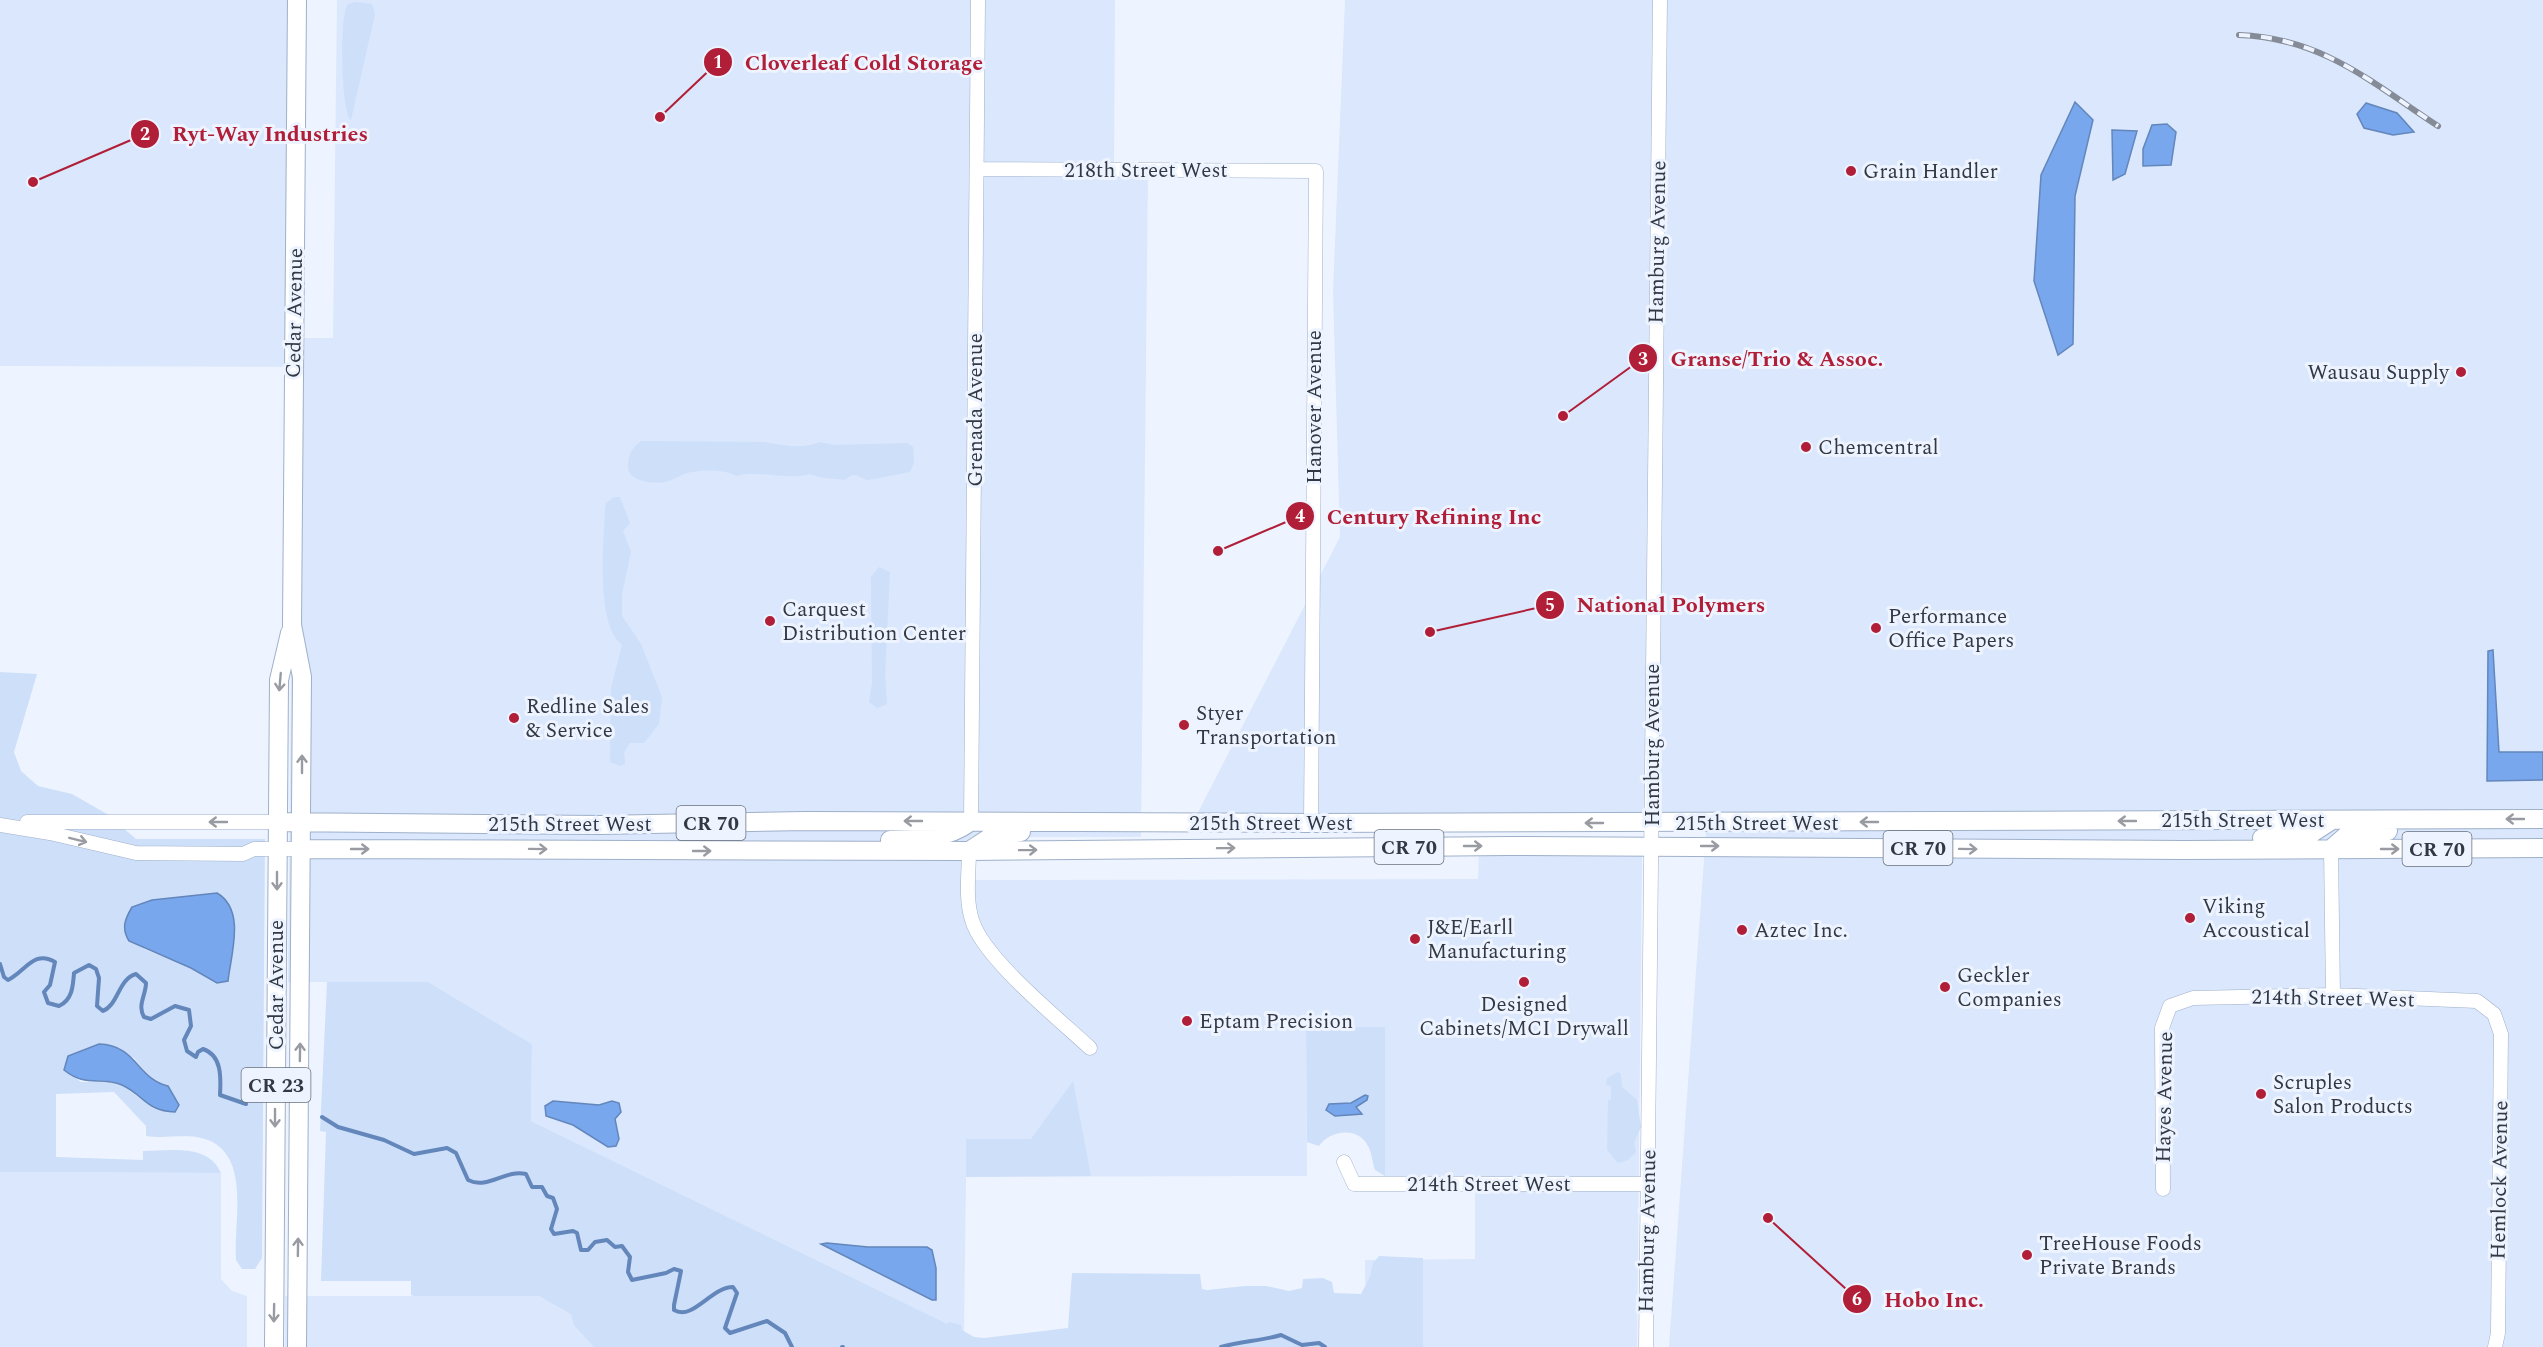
<svg xmlns="http://www.w3.org/2000/svg" width="2543" height="1347" viewBox="0 0 2543 1347" font-family="Spectral,serif">
<style>
.built{fill:#dae7fc}
.green{fill:#cedff9;fill-rule:evenodd}
.water{fill:#78a7ee;stroke:#6386bb;stroke-width:1.5}
.lines{fill:none;stroke-linecap:round;stroke-linejoin:round}
.stream{stroke:#6386bb;stroke-width:4}
.minor-casing{stroke:#9fb0ca;stroke-width:15}
.major-casing{stroke:#9fb0ca;stroke-width:20}
.minor{stroke:#fff;stroke-width:14}
.major{stroke:#fff;stroke-width:18}
.rail-casing{stroke:#858c97;stroke-width:6}
.rail{stroke:#edf4ff;stroke-width:4;stroke-dasharray:11;stroke-linecap:butt}
.oneway{stroke:#989ca2}
.poi-dot{fill:#b11e37;stroke:#edf4ff;stroke-width:2}
.labels{text-anchor:middle;stroke-width:6;stroke-linejoin:round;paint-order:stroke}
.shield{fill:#edf4ff;stroke:#6a717c;stroke-width:1.5}
.shield-label{font-size:20px;font-weight:bold;fill:#323944}
.street-label{font-size:21px;fill:#323944;stroke:#edf4ff}
.poi-label{font-size:21px;fill:#323944;stroke:#edf4ff;text-anchor:start}
.leader{fill:none;stroke:#b11e37;stroke-width:2}
.callout-dot{fill:#b11e37;stroke:#edf4ff;stroke-width:2}
.mark-label{font-size:18px;text-anchor:middle;font-weight:bold;fill:#fff}
.callout-label{font-size:22px;text-anchor:middle;font-weight:bold;fill:#b11e37;stroke:#edf4ff;stroke-width:6;stroke-linejoin:round;paint-order:stroke}
</style>
<rect width="100%" height="100%" fill="#edf4ff"/>
<path class="built" d="M0 0H297L294 338H333L337 0H1115L1114 169 1148 170 1141 837H971L970 880 1478 879 1479 851 1642 856 1637 1347H1366L1365 1260 1475 1259V1176H1385V1027H1306L1307 1176 966 1177 964 1333 531 1121 532 1044 428 982H288L294 367 0 366Z
M1345 0H2543V1347H1669L1707 818 1194 820 1340 537 1333 291Z
M0 1172 221 1173V1279L232 1291 247 1296V1347H0Z
M285 1296H539L647 1347H285Z"/>
<path class="green" d="M356 2 372 4 375 14 351 120C341 114 339 15 348 4Z
M641 441 764 442C783 445 802 450 820 442L834 445 907 443 913 447 914 463 910 472 868 480C857 478 857 470 845 480 833 478 820 479 810 474 786 481 760 469 736 476 725 469 704 470 691 472 681 474 674 480 665 482 652 484 626 481 628 465 628 455 633 447 641 441Z
M614 497H620L630 523 623 531 631 552 622 594V616L641 644 662 697 659 724 644 743H630L624 752 625 764 620 766 610 762 611 688 622 645C595 624 604 540 605 509L606 503Z
M879 567 890 572 885 675 887 704 877 708 869 702 872 683 871 577Z
M0 672 37 674 14 752 21 771 38 786 72 794 107 814 136 839H265L262 1258 255 1269H242L236 1260C233 1222 253 1150 201 1138 183 1134 164 1139 146 1136V1126L114 1092 56 1094V1157L143 1160V1151C170 1151 208 1143 221 1173L0 1172ZM217 893 231 958 227 981 217 983 191 968 144 949 152 900ZM99 1044 134 1058 155 1083 168 1086 179 1105 175 1112 154 1109 122 1085 110 1082H81L64 1070 68 1056Z
M327 982H428L532 1044 531 1121 947 1324 949 1322 961 1325 962 1330 974 1337 984 1338 1068 1328 1072 1273 1200 1274 1202 1289 1207 1290 1245 1286H1266L1289 1291 1302 1288 1303 1279 1323 1278 1332 1282 1334 1293 1361 1294 1370 1277 1373 1263 1379 1256 1423 1258V1347H594L574 1325 571 1314 539 1296H414L411 1295V1281H321L326 1132 320 1131Z
M1306 1027H1385V1176L1375 1170C1372 1162 1372 1153 1368 1146 1358 1126 1330 1130 1319 1146L1307 1142Z
M1618 1072 1621 1074 1622 1087 1637 1100 1641 1127 1634 1143 1636 1152 1628 1160 1618 1163 1607 1150 1608 1100H1611V1086L1606 1085 1607 1078Z
M1073 1081 1091 1176 966 1177V1139H1031Z"/>
<path class="water" d="M2075 102 2093 120 2075 196 2073 344 2058 355 2034 281 2041 175Z
M2366 103 2397 113 2414 132 2393 135 2364 128 2357 114Z
M2167 124 2176 132 2171 165 2143 166V149L2152 125Z
M2112 130 2137 131 2125 174 2113 180Z
M2493 650 2499 752H2543V780L2487 781 2488 651Z
M217 893C246 910 231 954 228 981L217 983 191 968 129 941C121 928 125 919 132 907L152 900Z
M99 1044C137 1045 137 1079 168 1086L179 1105 175 1112C146 1111 145 1096 122 1085 99 1075 88 1089 64 1070L68 1056Z
M1365 1095 1368 1096 1367 1100 1356 1107 1362 1114 1335 1116 1326 1110 1329 1104 1351 1103Z
M553 1101 599 1105 612 1101 619 1103 621 1112 615 1119 619 1139 616 1146 608 1147 573 1125 546 1116 545 1106Z
M827 1243 868 1247H927L932 1250 936 1268V1300H932L821 1244Z"/>
<g class="lines">
<path class="stream" d="M0 964 4 977 8 980C25 972 34 949 55 962L50 985 44 992 48 1003 59 1006C72 1000 73 987 74 973L89 965 96 969 99 978 97 1006 103 1011C119 1004 118 979 136 974L146 983C146 995 137 1005 144 1017L151 1019 175 1006 189 1010 191 1026 184 1040 187 1051 196 1057 198 1052 203 1049C222 1055 221 1078 220 1095L246 1104
M322 1117 338 1127 384 1140 414 1154 447 1148 456 1153 468 1180C488 1190 505 1169 526 1174L532 1187H542L547 1196 553 1198 557 1209 551 1229 554 1234 573 1231 577 1233 581 1250H588L595 1242 607 1240 615 1247 622 1246 630 1257 628 1272 632 1280 666 1273 674 1269 681 1271 674 1305V1310C693 1321 711 1287 733 1287L737 1293 725 1328 730 1333 767 1321 785 1333 792 1347
M842 1347H843
M1221 1347C1242 1341 1261 1341 1281 1335L1302 1345 1319 1343 1325 1347"/>
<defs>
<path id="minor" d="M977 169 1316 171 1311 823
M971 821 978 0
M27 822H277
M0 825 50 833 136 853 243 854 254 849H302
M2331 849 2333 995
M969 851C969 873 965 898 972 920 983 958 1059 1019 1090 1048
M1344 1162 1354 1184H1648
M2163 1189 2162 1028 2170 1006 2193 998 2333 995 2477 1001 2494 1014 2501 1034 2498 1333 2495 1347
M1646 1347 1660 0"/>
<path id="major" d="M277 822 600 825 806 821 1311 823 2543 819
M2262 838 2309 835 2332 820
M890 840C916 840 948 839 970 822
M302 849 969 851 1508 846 2183 850 2543 848
M2331 849 2347 835 2388 831
M969 851 995 834 1021 832
M274 1347 279 680 290 633
M297 1347 302 677 292 625 297 0"/>
</defs>
<use href="#minor" class="minor-casing"/>
<use href="#major" class="major-casing"/>
<use href="#minor" class="minor"/>
<use href="#major" class="major"/>
<defs>
<path id="rail" d="M2239 35C2322 38 2371 82 2438 126"/>
</defs>
<use href="#rail" class="rail-casing"/>
<use href="#rail" class="rail"/>
</g>
<defs><path id="oneway-shaft" d="M-6 0H5M1.5-3L5.5 0L1.5 3" fill="none" stroke-width="1.6" stroke-linecap="round" stroke-linejoin="round" transform="scale(1.5)"/></defs>
<g class="oneway">
<use href="#oneway-shaft" transform="translate(280 682) rotate(95)"/>
<use href="#oneway-shaft" transform="translate(302 764) rotate(-90)"/>
<use href="#oneway-shaft" transform="translate(2515 819) rotate(180)"/>
<use href="#oneway-shaft" transform="translate(913 821) rotate(180)"/>
<use href="#oneway-shaft" transform="translate(2127 821) rotate(180)"/>
<use href="#oneway-shaft" transform="translate(218 822) rotate(180)"/>
<use href="#oneway-shaft" transform="translate(1869 822) rotate(180)"/>
<use href="#oneway-shaft" transform="translate(1594 823) rotate(180)"/>
<use href="#oneway-shaft" transform="translate(78 840) rotate(14)"/>
<use href="#oneway-shaft" transform="translate(1473 846)"/>
<use href="#oneway-shaft" transform="translate(1710 846)"/>
<use href="#oneway-shaft" transform="translate(1226 848) rotate(-1)"/>
<use href="#oneway-shaft" transform="translate(360 849)"/>
<use href="#oneway-shaft" transform="translate(538 849) rotate(1)"/>
<use href="#oneway-shaft" transform="translate(1968 849) rotate(1)"/>
<use href="#oneway-shaft" transform="translate(2390 849)"/>
<use href="#oneway-shaft" transform="translate(1028 850) rotate(-1)"/>
<use href="#oneway-shaft" transform="translate(702 851)"/>
<use href="#oneway-shaft" transform="translate(277 881) rotate(90)"/>
<use href="#oneway-shaft" transform="translate(300 1052) rotate(-89)"/>
<use href="#oneway-shaft" transform="translate(275 1118) rotate(90)"/>
<use href="#oneway-shaft" transform="translate(298 1247) rotate(-89)"/>
<use href="#oneway-shaft" transform="translate(274 1313) rotate(91)"/>
</g>
<g class="poi-dot">
<circle cx="1851" cy="171" r="6"/>
<circle cx="2461" cy="372" r="6"/>
<circle cx="1806" cy="447" r="6"/>
<circle cx="770" cy="621" r="6"/>
<circle cx="1876" cy="628" r="6"/>
<circle cx="514" cy="718" r="6"/>
<circle cx="1184" cy="725" r="6"/>
<circle cx="2190" cy="918" r="6"/>
<circle cx="1742" cy="930" r="6"/>
<circle cx="1415" cy="939" r="6"/>
<circle cx="1524" cy="982" r="6"/>
<circle cx="1945" cy="987" r="6"/>
<circle cx="1187" cy="1021" r="6"/>
<circle cx="2261" cy="1094" r="6"/>
<circle cx="2027" cy="1255" r="6"/>
</g>
<g class="labels">
<g class="shield">
<rect x="676.5" y="806" width="69" height="34" rx="4.5"/>
<rect x="1374.5" y="830" width="69" height="34" rx="4.5"/>
<rect x="1883.5" y="831" width="69" height="34" rx="4.5"/>
<rect x="2402.5" y="832" width="69" height="34" rx="4.5"/>
<rect x="241.5" y="1068" width="69" height="34" rx="4.5"/>
</g>
<g class="shield-label">
<text x="711" y="830">CR 70</text>
<text x="1409" y="854">CR 70</text>
<text x="1918" y="855">CR 70</text>
<text x="2437" y="856">CR 70</text>
<text x="276" y="1092">CR 23</text>
</g>
<g class="street-label">
<text x="1146" y="177">218th Street West</text>
<text transform="translate(1657 242) rotate(-89)" y="7">Hamburg Avenue</text>
<text transform="translate(294 313) rotate(-89)" y="7">Cedar Avenue</text>
<text transform="translate(1314 407) rotate(-90)" y="7">Hanover Avenue</text>
<text transform="translate(975 410) rotate(-90)" y="7">Grenada Avenue</text>
<text transform="translate(1652 745) rotate(-90)" y="7">Hamburg Avenue</text>
<text x="2243" y="827">215th Street West</text>
<text x="1271" y="830">215th Street West</text>
<text x="1757" y="830">215th Street West</text>
<text x="570" y="831">215th Street West</text>
<text transform="translate(276 985) rotate(-90)" y="7">Cedar Avenue</text>
<text transform="translate(2333 998) rotate(1)" y="7">214th Street West</text>
<text transform="translate(2164 1097) rotate(-89)" y="7">Hayes Avenue</text>
<text transform="translate(2499 1180) rotate(-89)" y="7">Hemlock Avenue</text>
<text x="1489" y="1191">214th Street West</text>
<text transform="translate(1647 1231) rotate(-89)" y="7">Hamburg Avenue</text>
</g>
<g class="poi-label">
<text x="1863" y="178">Grain Handler</text>
<text x="2449" y="379" text-anchor="end">Wausau Supply</text>
<text x="1818" y="454">Chemcentral</text>
<text x="782" y="616">Carquest<tspan x="782" dy="24">Distribution Center</tspan></text>
<text x="1888" y="623">Performance<tspan x="1888" dy="24">Office Papers</tspan></text>
<text x="526" y="713">Redline Sales<tspan x="526" dy="24">&amp; Service</tspan></text>
<text x="1196" y="720">Styer<tspan x="1196" dy="24">Transportation</tspan></text>
<text x="2202" y="913">Viking<tspan x="2202" dy="24">Accoustical</tspan></text>
<text x="1427" y="934">J&amp;E/Earll<tspan x="1427" dy="24">Manufacturing</tspan></text>
<text x="1754" y="937">Aztec Inc.</text>
<text x="1957" y="982">Geckler<tspan x="1957" dy="24">Companies</tspan></text>
<text x="1524" y="1011" text-anchor="middle">Designed<tspan x="1524" dy="24">Cabinets/MCI Drywall</tspan></text>
<text x="1199" y="1028">Eptam Precision</text>
<text x="2273" y="1089">Scruples<tspan x="2273" dy="24">Salon Products</tspan></text>
<text x="2039" y="1250">TreeHouse Foods<tspan x="2039" dy="24">Private Brands</tspan></text>
</g>
</g>
<path class="leader" d="M660 117L718 62M33 182L145 134M1563 416L1643 358M1218 551L1300 516M1430 632L1550 605M1768 1218L1857 1299"/>
<g class="callout-dot">
<circle cx="660" cy="117" r="6"/>
<circle cx="33" cy="182" r="6"/>
<circle cx="1563" cy="416" r="6"/>
<circle cx="1218" cy="551" r="6"/>
<circle cx="1430" cy="632" r="6"/>
<circle cx="1768" cy="1218" r="6"/>
<circle cx="718" cy="62" r="15"/>
<circle cx="145" cy="134" r="15"/>
<circle cx="1643" cy="358" r="15"/>
<circle cx="1300" cy="516" r="15"/>
<circle cx="1550" cy="605" r="15"/>
<circle cx="1857" cy="1299" r="15"/>
</g>
<g class="mark-label">
<text x="718" y="68">1</text>
<text x="145" y="140">2</text>
<text x="1643" y="365">3</text>
<text x="1300" y="522">4</text>
<text x="1550" y="611">5</text>
<text x="1857" y="1305">6</text>
</g>
<g class="callout-label">
<text x="864" y="70">Cloverleaf Cold Storage</text>
<text x="270" y="141">Ryt-Way Industries</text>
<text x="1777" y="366">Granse/Trio &amp; Assoc.</text>
<text x="1434" y="524">Century Refining Inc</text>
<text x="1671" y="612">National Polymers</text>
<text x="1934" y="1307">Hobo Inc.</text>
</g>
</svg>
